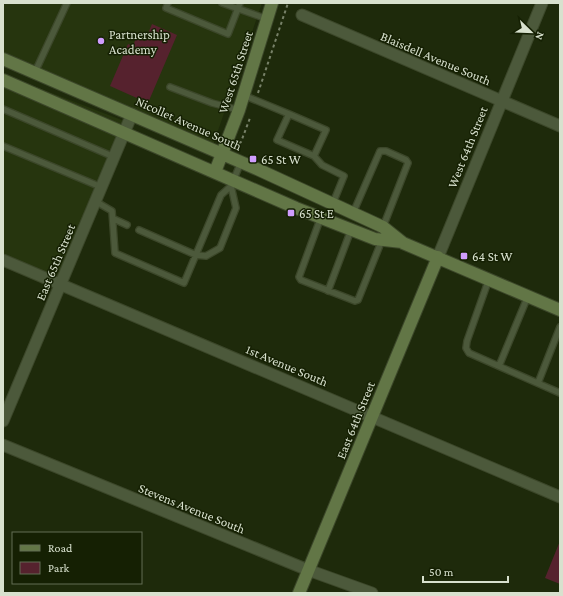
<svg xmlns="http://www.w3.org/2000/svg" width="563" height="596" viewBox="0 0 563 596" font-family="'Crimson Pro',serif">
<style>
.built{fill:#26350e}
.green{fill:#56222e}
.lines{fill:none;stroke-linecap:round;stroke-linejoin:round}
.lane-casing{stroke:#3c472a;stroke-width:8}
.street-casing{stroke:#3c472a;stroke-width:13}
.secondary-casing{stroke:#3c472a;stroke-width:14}
.path{stroke:#788269;stroke-width:2;stroke-dasharray:3 3;stroke-linecap:butt}
.lane{stroke:#4c593b;stroke-width:5.5}
.street{stroke:#4c593b;stroke-width:11}
.secondary{stroke:#627646;stroke-width:12}
.poi-dot{fill:#d09dfe;stroke:#152003;stroke-width:1.5}
.labels{text-anchor:middle;stroke-width:3;stroke-linejoin:round;paint-order:stroke}
.poi-label{font-size:13px;fill:#d8e1ce;stroke:#152003;text-anchor:start}
.street-label{font-size:13px;fill:#d8e1ce;stroke:#152003}
</style>
<rect width="100%" height="100%" fill="#1e2a0b"/>
<path class="built" d="M3 3H262L212 148 3 56Z
M3 74 124 121 58 279 3 254Z"/>
<path class="green" d="M152 24 177 35 148 103 110 86 128 44 133 46 136 38 145 41Z
M560 541V584L545 578Z"/>
<g class="lines">
<defs>
<path id="lane" d="M168 3 166 8 228 34 240 3
M222 3 267 19
M35 72 67 3
M170 87 212 103 239 110
M243 95 289 114
M3 109 114 157
M3 146 101 187
M314 156 326 130 289 114 277 140 314 156 322 165 344 176 333 203
M95 201 112 211 115 253 184 283 221 195 231 186 241 162
M353 213 380 151H386L406 160 408 163 406 168 383 227
M321 217 299 277 301 280 355 301 358 300 382 240
M114 219 127 225
M139 230 196 255 206 256 220 248 236 208 231 186
M489 279 467 341 466 348 469 353 560 393
M328 291 351 230
M499 366 528 296
M538 383 560 327"/>
<path id="street" d="M302 15 560 126
M438 257 542 3
M3 260 560 497
M3 421 132 114
M3 445 308 570 372 593"/>
<path id="secondary" d="M3 59 257 169 383 227 403 243 560 310
M3 80 296 208 375 239 402 242
M215 172 239 110 272 3
M299 593 438 257"/>
</defs>
<use href="#lane" class="lane-casing"/>
<use href="#street" class="street-casing"/>
<use href="#secondary" class="secondary-casing"/>
<path class="path" d="M258 93 288 3
M239 143 241 142 250 118"/>
<use href="#lane" class="lane"/>
<use href="#street" class="street"/>
<use href="#secondary" class="secondary"/>
</g>
<g class="poi-dot">
<circle cx="101" cy="41" r="4"/>
<rect x="249" y="155" width="8" height="8" rx="2"/>
<rect x="287" y="209" width="8" height="8" rx="2"/>
<rect x="460" y="252" width="8" height="8" rx="2"/>
</g>
<g class="labels">
<g class="poi-label">
<text x="109" y="39">Partnership<tspan x="109" dy="15">Academy</tspan></text>
<text x="261" y="164">65 St W</text>
<text x="299" y="218">65 St E</text>
<text x="472" y="261">64 St W</text>
</g>
<g class="street-label">
<text transform="translate(436 58) rotate(23)" y="5">Blaisdell Avenue South</text>
<text transform="translate(235 72) rotate(-72)" y="5">West 65th Street</text>
<text transform="translate(189 123) rotate(24)" y="5">Nicollet Avenue South</text>
<text transform="translate(467 147) rotate(-68)" y="5">West 64th Street</text>
<text transform="translate(55 262) rotate(-67)" y="5">East 65th Street</text>
<text transform="translate(287 365) rotate(23)" y="5">1st Avenue South</text>
<text transform="translate(355 420) rotate(-68)" y="5">East 64th Street</text>
<text transform="translate(192 508) rotate(22)" y="5">Stevens Avenue South</text>
</g>
</g>
<rect width="563" height="596" fill="none" stroke="#d8e1ce" stroke-width="8"/>
<rect x="12" y="532" width="130" height="52" fill="#152003" stroke="#636d54"/>
<rect x="20" y="545" width="20" height="6" fill="#627646" stroke="#636d54"/>
<text x="48" y="552" font-size="12" fill="#d8e1ce">Road</text>
<rect x="20" y="562" width="20" height="12" fill="#56222e" stroke="#636d54"/>
<text x="48" y="572" font-size="12" fill="#d8e1ce">Park</text>
<g transform="translate(531 32) rotate(113)" stroke="#152003" stroke-width="3" paint-order="stroke">
<path d="M0-3L7 15L0 10L-7 15Z" fill="#d8e1ce"/>
<text y="-6" font-size="11" font-weight="bold" text-anchor="middle" fill="#d8e1ce">N</text>
</g>
<path d="M423 576v6h85v-6" fill="none" stroke="#d8e1ce" stroke-width="2"/>
<text x="429" y="576" font-size="12" fill="#d8e1ce" stroke="#152003" stroke-width="3" paint-order="stroke">50 m</text>
</svg>
